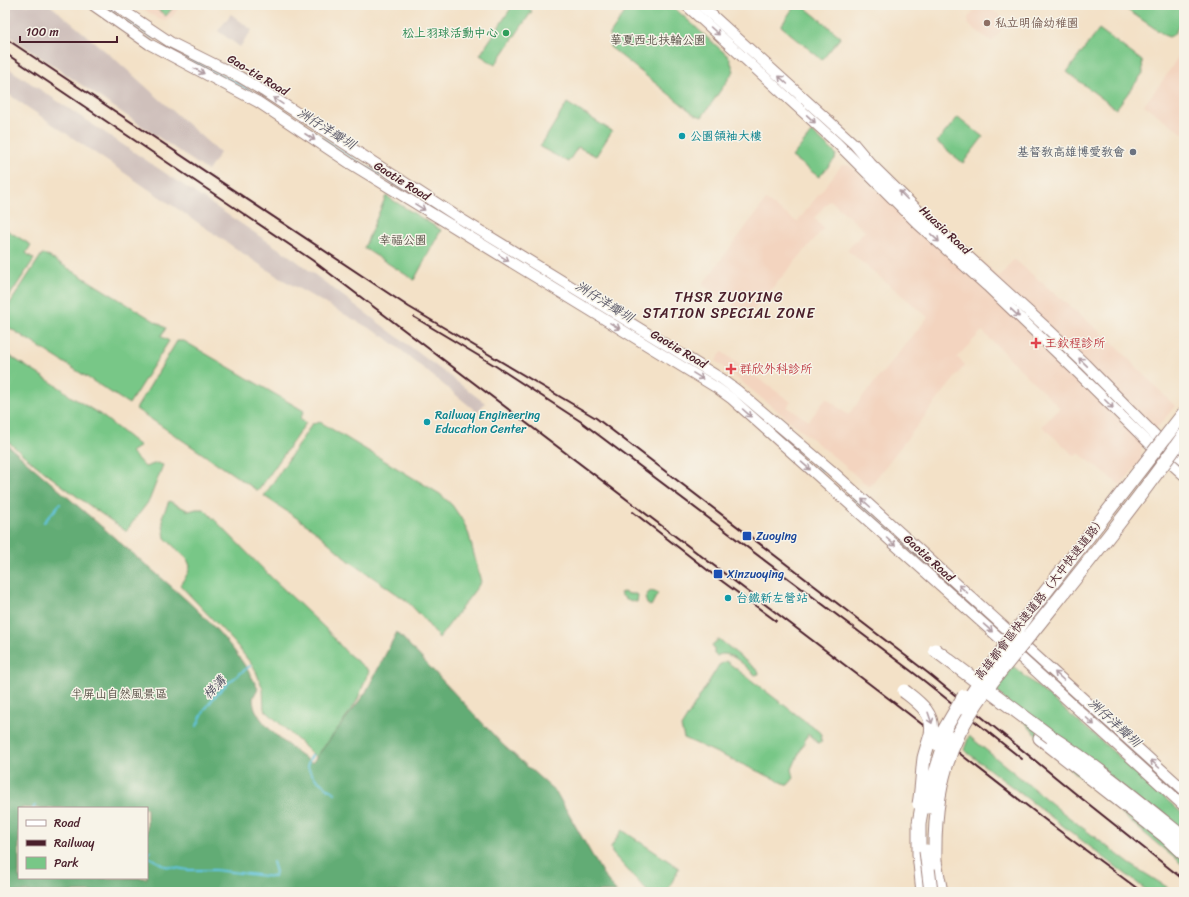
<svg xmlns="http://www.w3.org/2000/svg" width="1189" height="897" viewBox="0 0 1189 897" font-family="Sriracha,'LXGW WenKai TC',sans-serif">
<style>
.built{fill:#f3d4bf}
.industrial{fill:#cfc0bb}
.green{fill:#78c787;stroke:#617359}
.forest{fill:#62ac74;stroke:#566650;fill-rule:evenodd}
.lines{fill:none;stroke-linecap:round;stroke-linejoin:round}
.stream{stroke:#63c5e1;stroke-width:2}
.secondary-casing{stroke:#9e8079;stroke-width:12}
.highway-casing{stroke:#9e8079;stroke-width:15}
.secondary{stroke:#fff;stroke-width:10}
.highway{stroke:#fff;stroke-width:13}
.rail{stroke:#4a1f2b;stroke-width:2}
.highway-bridge-casing{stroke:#9e8079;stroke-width:15;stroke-linecap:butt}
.highway-bridge{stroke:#fff;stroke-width:13}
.oneway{stroke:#ae9aa0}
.education-dot{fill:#8d6e63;stroke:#f7f3e8;stroke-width:1.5}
.leisure-dot{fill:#2e9e5b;stroke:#f7f3e8;stroke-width:1.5}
.culture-dot{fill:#0f9aa8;stroke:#f7f3e8;stroke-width:1.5}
.worship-dot{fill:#6b7280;stroke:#f7f3e8;stroke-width:1.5}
.health-dot{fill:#e0444e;stroke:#f7f3e8;stroke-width:1.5}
.transit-dot{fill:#1a4fb4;stroke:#f7f3e8;stroke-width:1.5}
.labels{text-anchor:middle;stroke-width:3;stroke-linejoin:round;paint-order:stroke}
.education-label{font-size:12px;fill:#785e54;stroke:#f7f3e8;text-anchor:start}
.leisure-label{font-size:12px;fill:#27864d;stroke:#f7f3e8;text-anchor:end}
.park-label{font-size:12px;fill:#585147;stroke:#f7f3e8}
.street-label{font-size:12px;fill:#4a1f2b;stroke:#f7f3e8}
.culture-label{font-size:12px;fill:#0d838f;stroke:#f7f3e8;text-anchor:start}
.worship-label{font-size:12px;fill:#5b616d;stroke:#f7f3e8;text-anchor:end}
.health-label{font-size:12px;fill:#be3a42;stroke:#f7f3e8;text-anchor:start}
.transit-label{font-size:12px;fill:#164399;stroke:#f7f3e8;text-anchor:start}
.water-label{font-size:13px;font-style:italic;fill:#525162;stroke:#f7f3e8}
.quarter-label{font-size:14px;letter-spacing:1px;fill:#4a1f2b;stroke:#f7f3e8}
</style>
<rect width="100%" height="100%" fill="#f7f3e8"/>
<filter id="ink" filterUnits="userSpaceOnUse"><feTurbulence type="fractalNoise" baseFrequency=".025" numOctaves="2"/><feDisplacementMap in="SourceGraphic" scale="8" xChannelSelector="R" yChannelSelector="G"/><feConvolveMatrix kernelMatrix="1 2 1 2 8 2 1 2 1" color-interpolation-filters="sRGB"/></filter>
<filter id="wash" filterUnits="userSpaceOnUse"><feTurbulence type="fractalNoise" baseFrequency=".012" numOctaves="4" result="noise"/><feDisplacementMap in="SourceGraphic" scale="16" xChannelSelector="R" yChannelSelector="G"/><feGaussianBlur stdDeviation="0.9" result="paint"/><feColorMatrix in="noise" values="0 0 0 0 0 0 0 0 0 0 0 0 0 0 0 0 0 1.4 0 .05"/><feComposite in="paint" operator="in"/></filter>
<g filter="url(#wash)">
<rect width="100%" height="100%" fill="#f3e1c7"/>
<path class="built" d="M138 5H181L172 17 166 20H162L158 19Z
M978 5H986L1008 22 992 42 969 25 968 18Z
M1184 47V134L1144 105 1164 79Z
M842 165H849L917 228 929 214 999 277 1014 259 1112 342 1175 406 1142 446 1141 460 1121 486 1079 453 1075 456 1042 426 1060 408 982 331 957 357 965 365 869 487 838 460 716 361 722 352 791 402 787 407 809 421 826 398 848 415 928 317 847 250 865 231 830 200 814 218 824 228 749 315 702 285 766 200 797 222Z"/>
<path class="industrial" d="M5 5H50L116 60 220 153 208 171 5 33Z
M231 14 252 30 240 47 218 31Z
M5 66 294 259 485 403 477 412 385 337 278 277 5 92Z"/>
<path class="green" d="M152 5H175L166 16Z
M513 5H523L532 11 495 65 480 55Z
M630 5H671L729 57 734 71 702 117 694 114 610 47V34Z
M795 5H802L841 37 822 60 781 26Z
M1120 5H1184V19L1173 35 1169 37 1166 36Z
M1099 29 1142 61 1143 73 1116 109 1067 72Z
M567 103 612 131 596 156 578 147 568 162 540 147Z
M958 117 983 137 963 163 937 142Z
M812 132 836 154 835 159 819 177 792 157Z
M386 196 441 230 414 280 364 248Z
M5 229 31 245 26 253 34 259 5 303Z
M42 254 48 256 166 328 161 336 169 341 129 404 5 325V311Z
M177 341H184L304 411 300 419 306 423 258 491 136 409Z
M5 353 62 389 70 396 101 415 140 446 131 452 145 467 157 463 163 465 149 501 126 531C84 502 43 473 5 439Z
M320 422 440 494 452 505 463 521 469 535 481 582 439 638 423 618 407 601 348 560 313 529 264 496 312 424Z
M169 501 189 511 196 509H204L273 579 326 629 346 652 369 671 357 701 340 726 316 757 264 709 263 689 255 669 235 643 180 585 188 573 190 566 187 559 165 538 162 517Z
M651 591 658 593 651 606 647 604 645 598 648 593Z
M623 592 630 594H637L638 595 637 602C632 602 622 598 620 593Z
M719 639 758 671 759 674 755 675C746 667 729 648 717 656L714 654V648L712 645Z
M726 661 822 734 821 742 818 743 808 734 792 769 794 778 788 785 684 738 681 727 719 665Z
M1013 666 1098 738 1184 815V866L1125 817 1052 753 995 689Z
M969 736 1062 812 1130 864 1175 892H1149L964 750Z
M622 830 679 868 667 892H648L612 853 611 847Z"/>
<path class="forest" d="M5 443C47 479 89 516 131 552 175 590 233 635 258 689 256 692 253 696 253 700 254 723 294 750 312 763L366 692 397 632 503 745 556 792 604 876 617 892H5ZM19 808H147V878H19Z"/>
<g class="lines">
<path class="stream" d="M104 5 116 13
M127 20 153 38
M185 57 237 83 262 98 354 159 444 214
M773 427 822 470
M850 495 956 590
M44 522 60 504
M197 726C207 699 228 682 250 666
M312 755C311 757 309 761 308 763 306 774 327 788 335 793
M1180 793 1184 797
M33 808 35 806
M147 856 165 866 188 870H215L274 877 276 872 273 862
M147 856 150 851"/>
</g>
</g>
<g filter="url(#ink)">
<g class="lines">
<defs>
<path id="secondary" d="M93 5 149 44 258 102 351 164 717 388 732 399 997 636 1184 806
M115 5 170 42 240 77 265 92 461 219 722 379 738 391 831 470 1184 790
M686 5 837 143 918 224 987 286 1078 373 1154 448 1184 475
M701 5 854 144 870 163 925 217 1049 330 1085 364 1160 440 1184 460"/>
<path id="highway" d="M1027 616 1098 524
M1040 738 1165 836 1184 854
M1054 739C1099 768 1142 804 1184 838
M919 823V854L923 892
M935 862 941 892"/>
</defs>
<use href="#secondary" class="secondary-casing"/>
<use href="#highway" class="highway-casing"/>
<use href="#secondary" class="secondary"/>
<use href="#highway" class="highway"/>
<path class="rail" d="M5 38 409 307 596 418 928 673 1076 794 1184 880
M5 53 312 260 892 701 1057 829 1142 892
M414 317 494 365 580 421 923 680 1022 759
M633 512 715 576 776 621"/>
<defs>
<path id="highway-bridge" d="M1098 524 1184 413
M935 650 1051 737
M904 691C918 702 935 713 931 734 929 742 926 750 924 758 922 773 922 789 919 804
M963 708C982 676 1006 647 1027 616
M938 744 943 732 964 696
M928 807C932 781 938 761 948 736
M919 823 924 795
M926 851 931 892
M935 862C934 817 939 774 959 733 978 695 1007 664 1033 631 1085 566 1137 502 1184 435"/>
</defs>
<use href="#highway-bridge" class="highway-bridge-casing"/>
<use href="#highway-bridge" class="highway-bridge"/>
</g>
<defs><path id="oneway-shaft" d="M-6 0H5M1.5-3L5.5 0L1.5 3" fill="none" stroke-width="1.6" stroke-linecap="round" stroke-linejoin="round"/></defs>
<g class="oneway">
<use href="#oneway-shaft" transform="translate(715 31) rotate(42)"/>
<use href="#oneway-shaft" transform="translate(199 71) rotate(27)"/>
<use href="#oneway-shaft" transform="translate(783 80) rotate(-138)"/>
<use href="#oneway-shaft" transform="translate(278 101) rotate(-146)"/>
<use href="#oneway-shaft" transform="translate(811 119) rotate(43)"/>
<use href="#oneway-shaft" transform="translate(310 137) rotate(33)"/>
<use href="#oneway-shaft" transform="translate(903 195) rotate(-134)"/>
<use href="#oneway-shaft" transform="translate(420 207) rotate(32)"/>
<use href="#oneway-shaft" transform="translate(935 238) rotate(43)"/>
<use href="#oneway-shaft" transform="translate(504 258) rotate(32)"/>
<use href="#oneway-shaft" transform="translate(1015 313) rotate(43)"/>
<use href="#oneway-shaft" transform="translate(615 326) rotate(31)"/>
<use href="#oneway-shaft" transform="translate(1083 362) rotate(-136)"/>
<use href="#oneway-shaft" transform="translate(698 376) rotate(32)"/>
<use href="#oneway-shaft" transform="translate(1109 404) rotate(45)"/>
<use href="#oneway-shaft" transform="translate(747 413) rotate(42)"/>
<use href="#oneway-shaft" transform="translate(806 466) rotate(41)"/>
<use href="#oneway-shaft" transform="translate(866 503) rotate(-138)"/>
<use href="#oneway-shaft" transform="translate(891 542) rotate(42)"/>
<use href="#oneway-shaft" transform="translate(963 589) rotate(-138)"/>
<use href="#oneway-shaft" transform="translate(988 628) rotate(41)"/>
<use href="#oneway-shaft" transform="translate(1059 676) rotate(-138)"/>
<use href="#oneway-shaft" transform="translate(930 718) rotate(71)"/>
<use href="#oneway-shaft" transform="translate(1090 721) rotate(42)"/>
<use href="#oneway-shaft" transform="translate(1155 764) rotate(-138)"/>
</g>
</g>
<circle class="education-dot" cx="987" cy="23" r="4"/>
<circle class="leisure-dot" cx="506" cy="33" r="4"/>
<g class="culture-dot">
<circle cx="682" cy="136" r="4"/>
<circle cx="427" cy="422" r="4"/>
<circle cx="728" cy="598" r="4"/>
</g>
<circle class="worship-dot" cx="1133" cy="152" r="4"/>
<g class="health-dot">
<path d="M1034 337h4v4h4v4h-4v4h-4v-4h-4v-4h4z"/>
<path d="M729 363h4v4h4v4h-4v4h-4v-4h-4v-4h4z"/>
</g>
<g class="transit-dot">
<rect x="742" y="531" width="10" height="10" rx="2"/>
<rect x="713" y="569" width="10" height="10" rx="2"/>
</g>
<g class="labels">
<g class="education-label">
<text x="995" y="27">私立明倫幼稚園</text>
</g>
<g class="leisure-label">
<text x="498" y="37">松上羽球活動中心</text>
</g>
<g class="park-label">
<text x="658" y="44">華夏西北扶輪公園</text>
<text x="403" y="244">幸福公園</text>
<text x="119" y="698">半屏山自然風景區</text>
</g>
<g class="street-label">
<text transform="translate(258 75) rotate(31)" y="4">Gao-tie Road</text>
<text transform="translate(402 181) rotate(32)" y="4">Gaotie Road</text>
<text transform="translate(945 230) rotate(43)" y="4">Huasia Road</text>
<text transform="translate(679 349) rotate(31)" y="4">Gaotie Road</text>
<text transform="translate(929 558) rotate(42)" y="4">Gaotie Road</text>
<text transform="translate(1040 598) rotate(-52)" y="4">高雄都會區快速道路（大中快速道路）</text>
</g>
<g class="culture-label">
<text x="690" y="140">公園領袖大樓</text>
<text x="435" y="419">Railway Engineering<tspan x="435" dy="14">Education Center</tspan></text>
<text x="736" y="602">台鐵新左營站</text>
</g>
<g class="worship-label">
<text x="1125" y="156">基督教高雄博愛教會</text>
</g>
<g class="health-label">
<text x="1045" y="347">王欽程診所</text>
<text x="740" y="373">群欣外科診所</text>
</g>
<g class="transit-label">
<text x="756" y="540">Zuoying</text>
<text x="727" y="578">Xinzuoying</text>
</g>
<g class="water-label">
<text transform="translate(327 128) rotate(32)" y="5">洲仔洋瓣圳</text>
<text transform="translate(605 301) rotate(32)" y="5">洲仔洋瓣圳</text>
<text transform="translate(214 687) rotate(-46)" y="5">梯溝</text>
<text transform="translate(1115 722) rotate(42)" y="5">洲仔洋瓣圳</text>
</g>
<g class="quarter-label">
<text x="729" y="302">THSR ZUOYING<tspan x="729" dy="16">STATION SPECIAL ZONE</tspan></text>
</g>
</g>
<rect width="1189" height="897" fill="none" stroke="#f7f3e8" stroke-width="20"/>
<rect x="18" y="807" width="130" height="72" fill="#f7f3e8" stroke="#b29e9c"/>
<rect x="26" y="820" width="20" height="6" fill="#ffffff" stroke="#b29e9c"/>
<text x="54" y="827" font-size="12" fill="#4a1f2b">Road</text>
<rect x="26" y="840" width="20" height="6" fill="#4a1f2b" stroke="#b29e9c"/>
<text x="54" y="847" font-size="12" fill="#4a1f2b">Railway</text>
<rect x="26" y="857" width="20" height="12" fill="#78c787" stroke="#b29e9c"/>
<text x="54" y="867" font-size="12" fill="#4a1f2b">Park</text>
<path d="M20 36v6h97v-6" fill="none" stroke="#4a1f2b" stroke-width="2"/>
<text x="26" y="36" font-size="12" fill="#4a1f2b" stroke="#f7f3e8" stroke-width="3" paint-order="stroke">100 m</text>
</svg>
